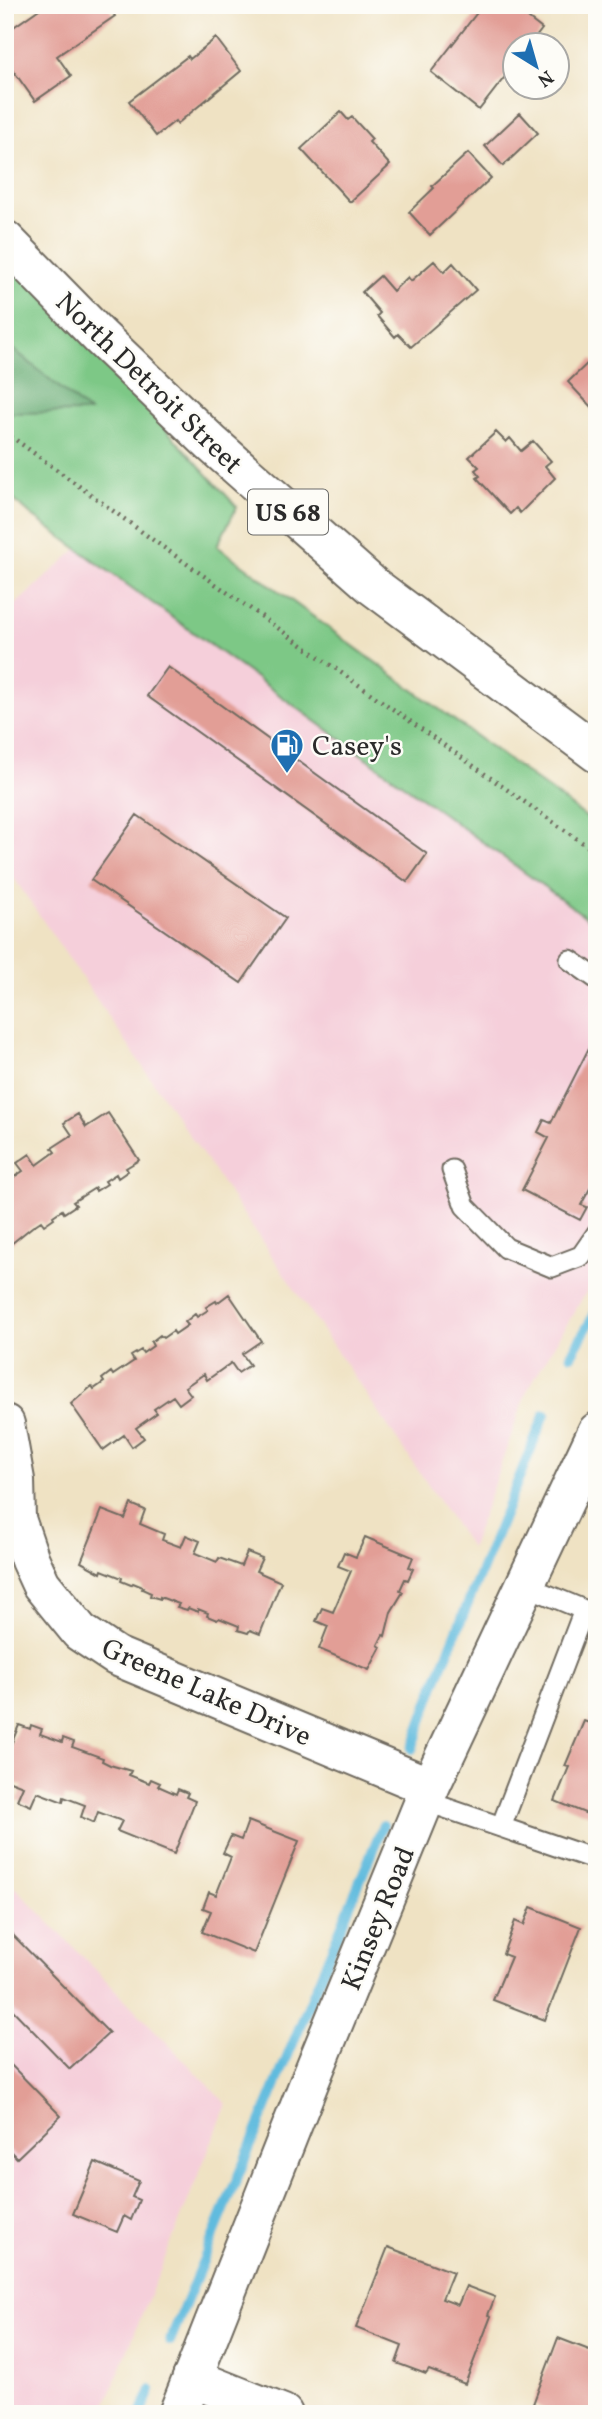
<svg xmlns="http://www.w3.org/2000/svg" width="602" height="2419" viewBox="0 0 602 2419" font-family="Vollkorn,serif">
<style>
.built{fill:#f5cfda}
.green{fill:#7dc886;stroke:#547a58;stroke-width:2}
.forest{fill:#66ac73;stroke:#486c4f;stroke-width:2}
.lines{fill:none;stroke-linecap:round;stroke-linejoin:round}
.stream{stroke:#61bbde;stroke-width:10}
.building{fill:#e29e96}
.lane-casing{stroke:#706b60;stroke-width:23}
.street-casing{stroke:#706b60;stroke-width:42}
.secondary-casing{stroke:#706b60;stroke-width:42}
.highway-casing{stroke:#706b60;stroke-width:42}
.path{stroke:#706b60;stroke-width:4.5;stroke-dasharray:2 5;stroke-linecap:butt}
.lane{stroke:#fff;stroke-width:19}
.street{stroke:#fff;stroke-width:38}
.secondary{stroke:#fff;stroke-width:38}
.highway{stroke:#fff;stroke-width:38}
.labels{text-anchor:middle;stroke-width:5;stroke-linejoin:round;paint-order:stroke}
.shield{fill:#fdfcf7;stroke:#6a6a68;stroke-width:2}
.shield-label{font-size:26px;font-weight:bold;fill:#2b2b2b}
.street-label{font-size:28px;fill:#2b2b2b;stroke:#fdfcf7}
.poi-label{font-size:28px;fill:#2b2b2b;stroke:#fdfcf7;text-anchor:start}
</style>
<rect width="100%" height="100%" fill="#fdfcf7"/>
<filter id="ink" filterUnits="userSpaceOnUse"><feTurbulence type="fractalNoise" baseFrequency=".0143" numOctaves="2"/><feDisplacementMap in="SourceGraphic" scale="14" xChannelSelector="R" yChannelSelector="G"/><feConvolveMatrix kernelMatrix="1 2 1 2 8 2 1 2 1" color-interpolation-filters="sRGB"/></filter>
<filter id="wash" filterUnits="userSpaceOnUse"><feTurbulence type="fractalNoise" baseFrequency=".00686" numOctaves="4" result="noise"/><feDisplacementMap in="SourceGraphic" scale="28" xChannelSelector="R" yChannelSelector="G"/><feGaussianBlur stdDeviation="1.57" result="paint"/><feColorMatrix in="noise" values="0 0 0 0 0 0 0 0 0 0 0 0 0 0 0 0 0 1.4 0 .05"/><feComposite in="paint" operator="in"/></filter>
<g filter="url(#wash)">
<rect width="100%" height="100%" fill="#efe2c3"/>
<path class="built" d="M77 549 597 925V1274L527 1391 471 1548 5 865V614Z
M5 1877 227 2104 102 2414H5Z"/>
<path class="green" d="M5 253 237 507 217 546 597 825V925L31 515 5 492Z"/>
<path class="forest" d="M5 342 89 412 5 413Z"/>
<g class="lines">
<path class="stream" d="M571 1355 597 1310
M412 1749 436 1682 545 1414
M170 2341 383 1825
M141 2414 151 2390"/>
</g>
<g id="blocks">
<path class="building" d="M45 5H107L115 16 57 56 71 76 35 101 5 59V33Z
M483 5H511L542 29 529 46H514V65L479 110 431 72Z
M216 38 241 71 177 124 175 121 156 136 129 101 188 56 190 59Z
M341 112 348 120 352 117 372 139 369 142 390 165 350 202 301 149Z
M520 113 538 133 503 166 485 146Z
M468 153 491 178 430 235 409 212 434 188 432 186Z
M434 261 444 272 453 263 476 290 411 347 398 334 395 337 377 316 380 313 362 292 380 276 393 291 408 277 411 281Z
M592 359 597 364V405L593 409 568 382Z
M496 432 506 442 510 438 521 451 533 441 551 461 545 466 555 478 520 513 516 508 510 514 477 478 480 476 475 470 479 467 469 457Z
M168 667 427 854 407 882 147 696Z
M137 815 286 918 241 983 91 880Z
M589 1048 597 1053V1182L594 1181 581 1205 587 1207 580 1220 522 1190 549 1138 538 1132 544 1120 551 1123Z
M108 1113 139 1160 126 1168 128 1171 118 1178 116 1174 105 1181 107 1184 96 1191 95 1188 73 1202 76 1205 64 1213 62 1210 53 1216 54 1218 44 1225 41 1221 32 1227 11 1244 9 1241 5 1243V1183L23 1171 17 1163 30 1154 37 1165 55 1152 52 1148 72 1135 64 1123 78 1114 86 1127Z
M229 1294 261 1341 242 1354 250 1365 238 1373 231 1363 207 1380 204 1374 185 1387 191 1395 179 1404 173 1396 154 1409 157 1413 136 1428 144 1438 132 1447 124 1435 103 1450 71 1404 92 1386 94 1389 104 1382 102 1379 111 1372 113 1375 134 1361 131 1356 141 1350 143 1353 153 1346 151 1342 160 1335 163 1338 173 1331 175 1334 188 1325 185 1322 195 1314 197 1317 208 1310 206 1307 216 1301 217 1303Z
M131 1504 145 1510 140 1524 164 1534 162 1540 181 1547 186 1535 200 1541 195 1553 217 1562 219 1558 241 1566 247 1552 262 1558 256 1571 281 1582 260 1634 250 1630 248 1633 238 1630 239 1626 219 1618 217 1620 207 1616 208 1613 198 1609V1612L188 1608 187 1610 177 1607 179 1604 160 1597V1599L150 1596 151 1593 142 1589 143 1587 133 1583 131 1585 121 1581 122 1578 102 1570 101 1573 81 1562 102 1510 125 1519Z
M365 1537 413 1557 409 1567 413 1569 408 1580 405 1579 400 1590 403 1592 391 1612 385 1636 383 1635 378 1645 381 1647 369 1670 319 1649 328 1626 316 1621 322 1608 333 1612 351 1571 338 1566 344 1552 356 1557Z
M597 1705V1818L555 1801 569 1767 565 1766 584 1721 589 1723Z
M19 1725 30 1729 31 1725 42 1729 40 1734 62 1742 63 1738 74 1742 72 1747 103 1758 102 1761 110 1765 131 1771 129 1775 149 1783 151 1779 160 1783 158 1786 176 1794 178 1789 188 1793 186 1797 195 1801 174 1854 117 1831 122 1821 98 1812 94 1823 81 1817 85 1805 64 1797 63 1802 37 1792 31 1806 17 1800 23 1786 5 1779V1759Z
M248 1821 299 1841 254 1953 202 1932 211 1911 203 1908 209 1892 216 1895 231 1857 223 1853 231 1836 241 1840Z
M531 1907 581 1927 545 2020 493 2000 511 1957 503 1954 515 1921 524 1925Z
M5 1927 109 2033 70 2069 5 2002Z
M5 2059 61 2116 17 2158 5 2146Z
M95 2162 139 2181 132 2197 139 2200 131 2220 124 2216 117 2232 73 2214Z
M388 2247 453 2272 442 2299 458 2305 466 2286 495 2297 488 2315 491 2316 465 2384 429 2370 426 2374 396 2363 402 2346 356 2328Z
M558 2338 597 2353V2414H555L533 2404Z"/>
</g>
</g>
<g filter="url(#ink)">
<use href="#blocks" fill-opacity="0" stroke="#706b60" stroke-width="2"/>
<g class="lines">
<defs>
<path id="lane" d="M570 960 597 979
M452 1170 465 1206 506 1248 552 1267 581 1256 597 1233
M524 1585 594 1614
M425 1801 597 1860
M501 1827 584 1610"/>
<path id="street" d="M5 1424 15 1480 16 1519 30 1560 41 1584 80 1632 116 1656 430 1787
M192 2378 283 2414"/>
<path id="secondary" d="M178 2414 309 2083 430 1787 597 1432"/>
<path id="highway" d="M5 240 99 336 211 443 373 586 597 753"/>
</defs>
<use href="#lane" class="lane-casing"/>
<use href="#street" class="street-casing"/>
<use href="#secondary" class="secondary-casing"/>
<use href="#highway" class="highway-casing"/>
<path class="path" d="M5 432 153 540 597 853"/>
<use href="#lane" class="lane"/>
<use href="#street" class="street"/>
<use href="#secondary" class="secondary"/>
<use href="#highway" class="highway"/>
</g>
</g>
<defs>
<symbol id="fuel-pin" viewBox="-11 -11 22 30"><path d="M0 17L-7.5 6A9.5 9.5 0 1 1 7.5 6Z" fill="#1f6fb2" stroke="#fdfcf7"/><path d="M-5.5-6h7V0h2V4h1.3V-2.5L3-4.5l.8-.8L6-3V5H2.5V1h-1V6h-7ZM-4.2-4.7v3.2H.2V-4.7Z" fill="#fff"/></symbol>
</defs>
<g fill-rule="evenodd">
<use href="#fuel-pin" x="268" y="726" width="38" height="52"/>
</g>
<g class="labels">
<rect class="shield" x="248" y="489.5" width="80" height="45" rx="5"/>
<g class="shield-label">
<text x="288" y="521">US 68</text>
</g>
<g class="street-label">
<text transform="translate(150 382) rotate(44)" y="10">North Detroit Street</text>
<text transform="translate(207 1691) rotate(24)" y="10">Greene Lake Drive</text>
<text transform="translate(377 1918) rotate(-68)" y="10">Kinsey Road</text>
</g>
<g class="poi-label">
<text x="312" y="755">Casey's</text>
</g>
</g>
<rect width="602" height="2419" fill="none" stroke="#fdfcf7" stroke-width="28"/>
<g transform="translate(536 66) rotate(143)"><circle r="33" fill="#fdfcf7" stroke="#a9a8a5" stroke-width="2"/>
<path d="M0-5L12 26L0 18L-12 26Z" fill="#1f6fb2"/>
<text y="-10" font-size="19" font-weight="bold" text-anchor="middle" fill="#2b2b2b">N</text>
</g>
</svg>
